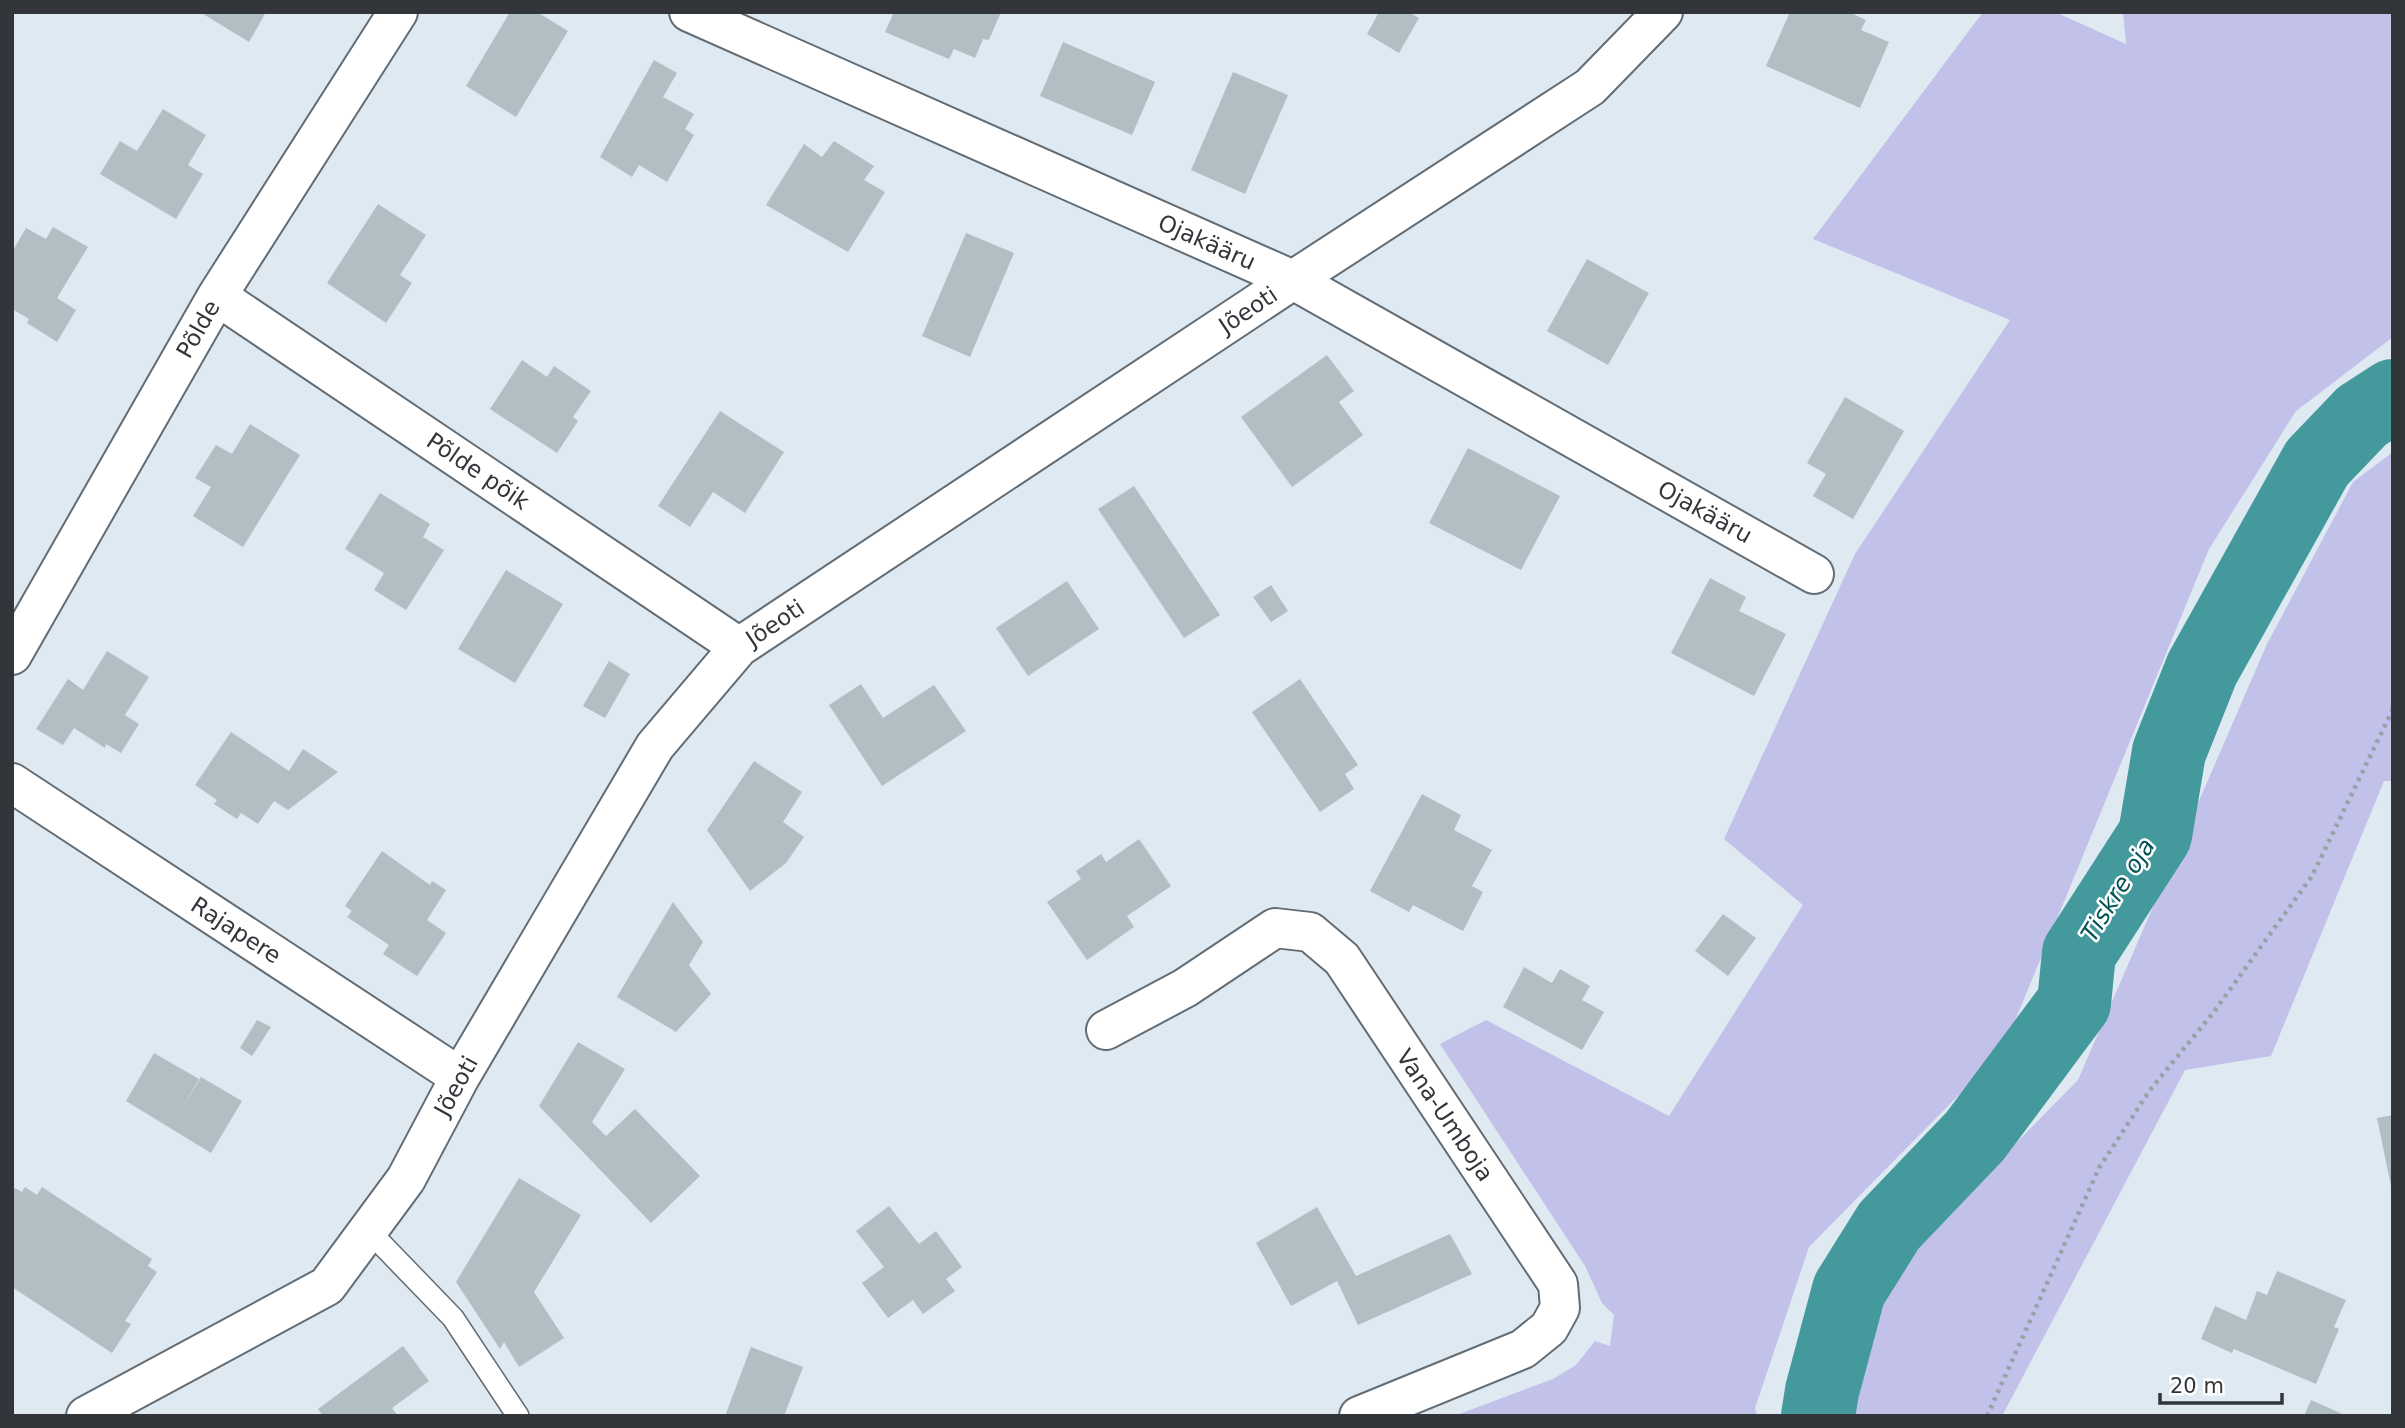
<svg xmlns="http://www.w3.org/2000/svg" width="2405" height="1428" viewBox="0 0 2405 1428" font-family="'DejaVu Sans',sans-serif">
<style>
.green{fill:#c1c1e9}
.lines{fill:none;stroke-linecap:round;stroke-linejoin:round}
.river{stroke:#44999c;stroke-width:74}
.building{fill:#b1bfc4}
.lane-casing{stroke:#626c74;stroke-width:24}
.street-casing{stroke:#626c74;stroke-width:42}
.path{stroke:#98a1a8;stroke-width:4.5;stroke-dasharray:3.5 5;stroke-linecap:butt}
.lane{stroke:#fff;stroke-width:21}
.street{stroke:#fff;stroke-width:38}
.labels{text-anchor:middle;stroke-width:5;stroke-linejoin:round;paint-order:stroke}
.street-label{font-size:23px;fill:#32363a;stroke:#fff}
.water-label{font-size:24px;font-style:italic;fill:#035355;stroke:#fff}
</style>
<rect width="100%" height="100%" fill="#dee9f2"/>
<path class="green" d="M1983 12H2055L2126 44 2123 12H2393V337L2296 411 2209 549 2003 1050 1809 1247 1755 1408 1757 1416H1454L1553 1379 1576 1365 1595 1341 1610 1346 1614 1315 1602 1303 1585 1266 1440 1044 1486 1020 1669 1116 1803 905 1724 839 1855 554 2010 320 1813 239Z
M2393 452V781H2384L2271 1056 2185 1070 2002 1416H1843L1875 1286 2078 1080 2267 644 2353 482Z"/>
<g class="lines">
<path class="river" d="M1818 1416 1822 1391 1849 1290 1889 1226 1975 1136 2074 1003 2079 953 2155 835 2169 752 2202 669 2317 463 2362 416 2393 396"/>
</g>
<path class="building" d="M200 12H266L249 42Z
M510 12H537L568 31 516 117 466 86Z
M894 12H1001L989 40 983 39 975 58 954 49 949 59 885 32Z
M1379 12H1408L1419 18 1399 53 1367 34Z
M1790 12H1849L1866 20 1861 30 1889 42 1860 108 1766 66Z
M1063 42 1155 82 1132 135 1040 96Z
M654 60 677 73 663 97 694 114 685 129 694 135 667 182 639 165 632 177 600 157Z
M1233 72 1288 95 1245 194 1191 170Z
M163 109 206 135 188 165 203 174 176 219 100 174 120 141 137 151Z
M834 141 874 166 864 180 885 192 848 252 766 205 804 144 822 157Z
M378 204 426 235 400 275 412 283 386 323 327 283Z
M53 227 88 247 57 298 76 310 57 342 27 323 29 319 12 309V252L26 228 46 239Z
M966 233 1014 253 970 357 922 336Z
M1587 259 1649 293 1608 365 1547 331Z
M1327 355 1354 391 1339 402 1363 435 1292 487 1241 417Z
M522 360 547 377 554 366 591 391 573 417 578 421 557 453 490 409Z
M1845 397 1904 431 1853 519 1813 496 1826 474 1807 463Z
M720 411 784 452 745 513 713 492 690 527 658 506Z
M250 424 300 455 243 547 193 516 211 487 195 478 216 445 232 454Z
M1468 448 1560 496 1521 570 1429 523Z
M1134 486 1220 615 1184 638 1098 509Z
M380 493 430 524 423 537 444 550 406 610 374 590 384 573 345 549Z
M506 570 563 604 515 683 458 649Z
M1710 578 1746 597 1739 611 1786 634 1754 696 1671 653Z
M1067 581 1099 629 1028 676 996 628Z
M1271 585 1288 611 1271 622 1253 597Z
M107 651 149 677 125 715 139 724 121 753 106 744 105 748 74 728 63 745 36 729 68 679 83 690Z
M609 661 630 674 605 718 583 706Z
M1300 679 1358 765 1345 774 1354 789 1320 812 1252 712Z
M861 684 883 718 934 685 966 731 882 786 829 705Z
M231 732 289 771 303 749 338 772 288 810 274 801 258 824 241 813 237 819 214 804 217 800 195 785Z
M754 761 802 792 783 822 804 837 786 863 750 891 707 830Z
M1422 794 1461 815 1454 830 1492 850 1472 886 1483 892 1463 931 1413 905 1409 912 1370 891Z
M1139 839 1171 886 1127 916 1134 927 1087 960 1047 902 1081 879 1076 871 1101 854 1106 862Z
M382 851 430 885 432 881 446 890 427 920 446 933 417 976 383 954 389 945 347 917 352 911 345 906Z
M673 902 703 942 689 965 711 994 676 1032 617 997Z
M1723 914 1756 938 1728 976 1695 951Z
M1524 967 1552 983 1560 969 1590 986 1582 1000 1604 1012 1582 1050 1503 1007Z
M257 1020 271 1027 252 1056 240 1048Z
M578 1042 625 1069 592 1122 606 1136 635 1109 700 1176 651 1223 539 1106Z
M154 1053 199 1079 179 1114 201 1077 242 1101 211 1153 126 1101Z
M2393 1115V1191H2392L2377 1118Z
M519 1178 581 1215 534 1292 564 1338 519 1367 504 1342 500 1349 456 1282Z
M25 1187 37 1195 42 1187 152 1259 148 1266 157 1272 125 1321 131 1324 112 1353 12 1287V1193L15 1188 22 1192Z
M889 1206 919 1244 936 1231 962 1267 946 1279 955 1291 923 1314 913 1300 888 1318 862 1283 884 1267 856 1231Z
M1317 1207 1356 1276 1450 1234 1472 1274 1358 1325 1337 1281 1291 1306 1256 1243Z
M2277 1271 2346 1300 2334 1327 2339 1329 2316 1384 2234 1349 2232 1353 2201 1339 2215 1306 2246 1320 2257 1291 2267 1295Z
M403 1346 429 1381 392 1408 398 1416H323L318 1409Z
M751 1347 803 1367 784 1416H725Z
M2311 1400 2347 1416H2304Z"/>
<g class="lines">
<defs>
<path id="lane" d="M368 1230 453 1318 518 1416"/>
<path id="street" d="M689 12 1293 280 1814 574
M217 296 739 647
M12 655 217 296 398 12
M12 783 460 1077
M1106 1030 1185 988 1275 928 1310 932 1342 959 1558 1284 1560 1308 1549 1328 1523 1349 1359 1416
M86 1416 327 1286 406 1179 460 1077 655 746 739 647 1293 280 1590 87 1663 12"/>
</defs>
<use href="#lane" class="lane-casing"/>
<use href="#street" class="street-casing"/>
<path class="path" d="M1987 1416 2099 1168 2150 1090 2213 1013 2312 876 2393 709"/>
<use href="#lane" class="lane"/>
<use href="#street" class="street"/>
</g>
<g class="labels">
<g class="street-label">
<text transform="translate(1207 242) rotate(24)" y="8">Ojakääru</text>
<text transform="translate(1248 310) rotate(-34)" y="8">Jõeoti</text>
<text transform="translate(198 329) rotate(-60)" y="8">Põlde</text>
<text transform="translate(478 471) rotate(34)" y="8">Põlde põik</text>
<text transform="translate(1705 512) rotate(29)" y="8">Ojakääru</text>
<text transform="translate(775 623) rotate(-34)" y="8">Jõeoti</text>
<text transform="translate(236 930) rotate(33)" y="8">Rajapere</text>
<text transform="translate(456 1086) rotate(-61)" y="8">Jõeoti</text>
<text transform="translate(1445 1115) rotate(56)" y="8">Vana-Umboja</text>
</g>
<g class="water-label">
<text transform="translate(2118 890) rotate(-58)" y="8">Tiskre oja</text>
</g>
</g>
<rect width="2405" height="1428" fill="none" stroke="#32363a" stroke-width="28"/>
<path d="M2160 1393v10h122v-10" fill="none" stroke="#32363a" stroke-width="3.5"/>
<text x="2170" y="1393" font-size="21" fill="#32363a" stroke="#ffffff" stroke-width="5" paint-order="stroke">20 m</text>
</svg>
